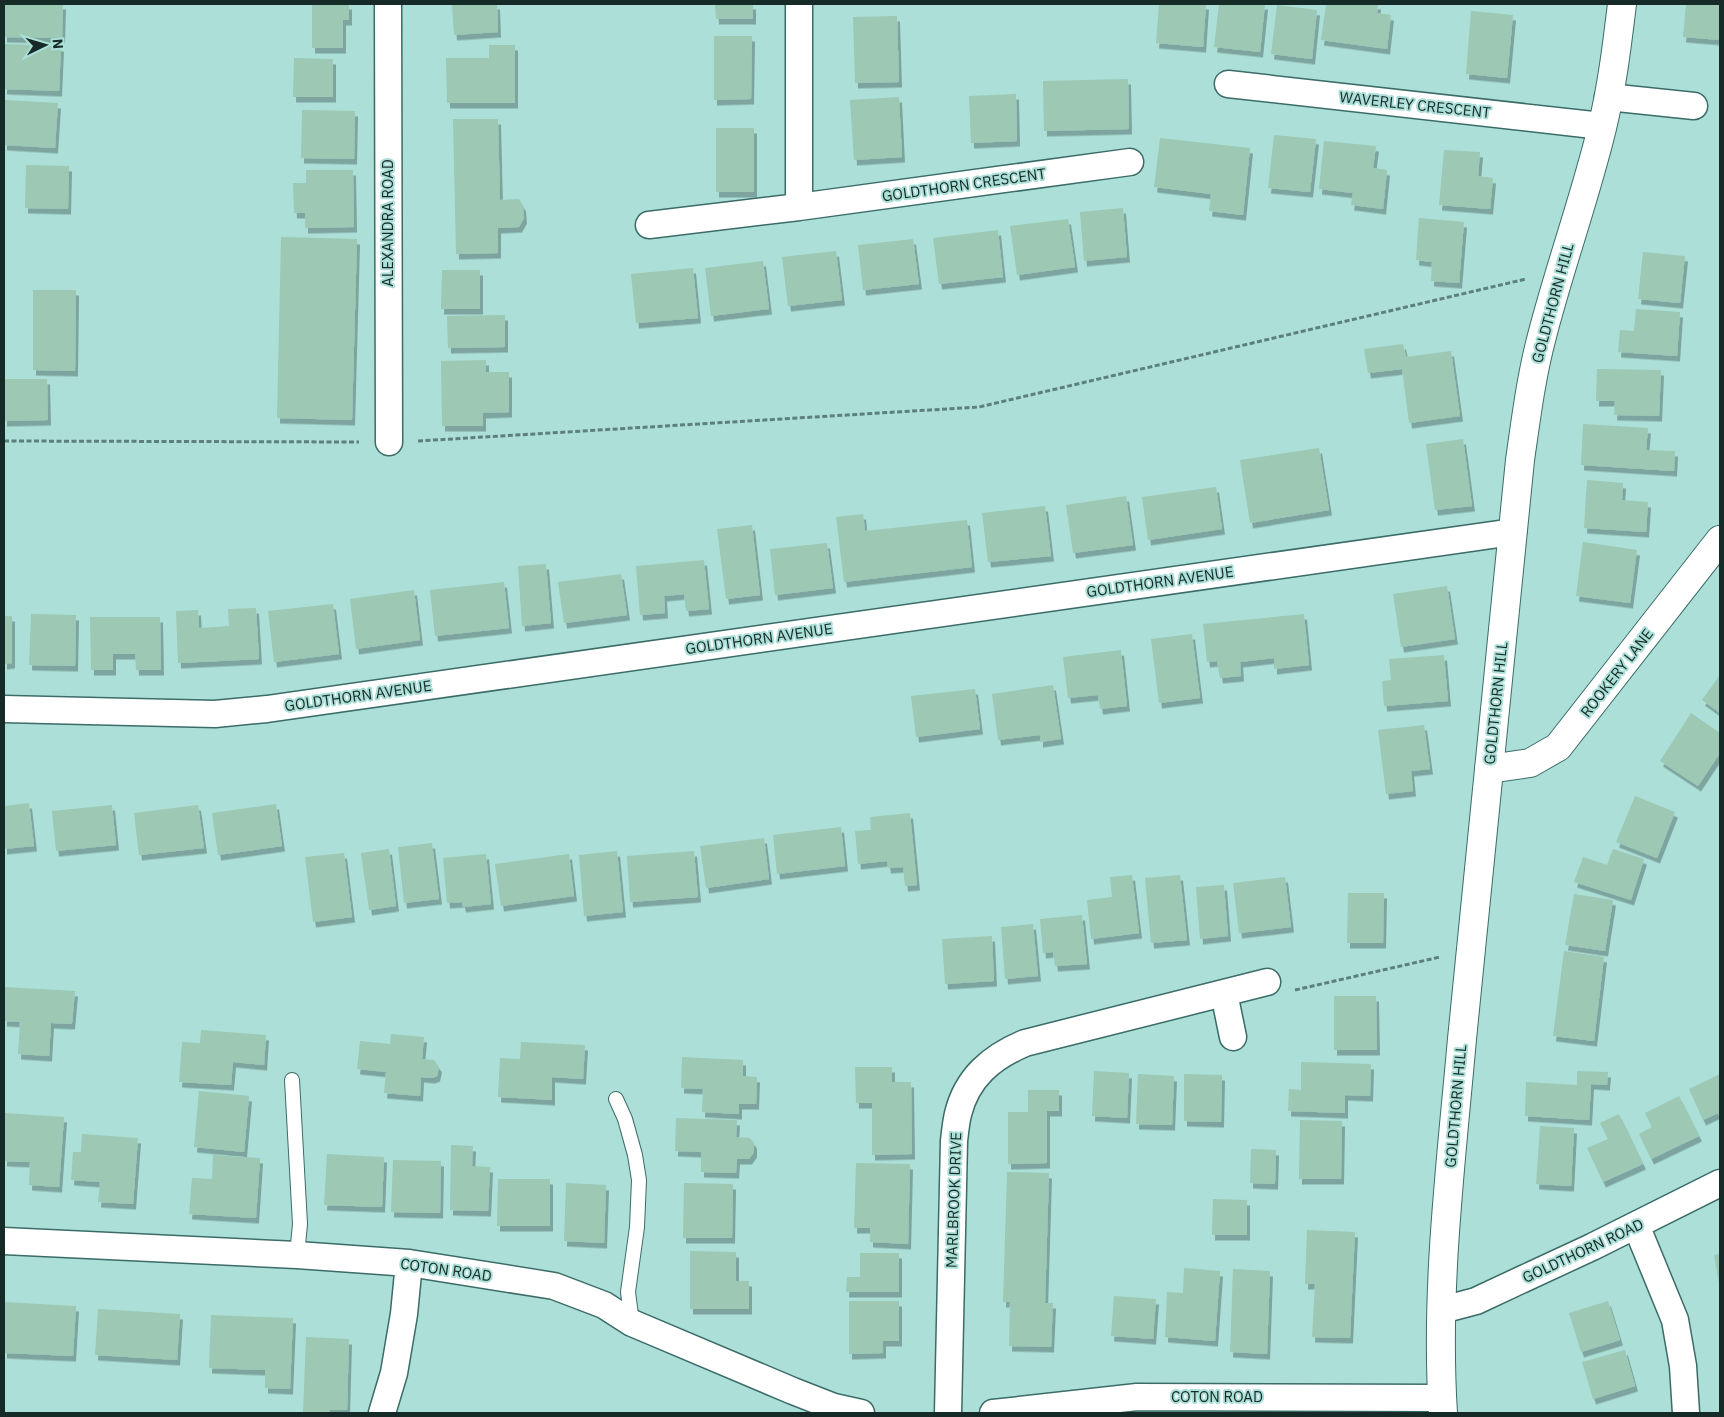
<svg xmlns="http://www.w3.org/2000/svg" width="1724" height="1417" viewBox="0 0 1724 1417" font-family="'IBM Plex Sans',sans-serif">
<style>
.building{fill:#9cc8b4;filter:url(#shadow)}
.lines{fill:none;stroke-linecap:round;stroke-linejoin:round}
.service-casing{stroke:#3b6c67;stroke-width:16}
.minor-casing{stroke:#3b6c67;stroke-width:29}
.secondary-casing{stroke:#3b6c67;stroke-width:30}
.primary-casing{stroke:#3b6c67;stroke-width:30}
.path{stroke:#5d807c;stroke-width:3;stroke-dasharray:5 2.5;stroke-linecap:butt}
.service{stroke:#fff;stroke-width:14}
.minor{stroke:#fff;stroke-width:26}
.secondary{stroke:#fff;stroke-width:28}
.primary{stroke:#fff;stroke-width:28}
.labels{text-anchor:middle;stroke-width:4;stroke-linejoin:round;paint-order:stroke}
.street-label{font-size:15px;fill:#162b28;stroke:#abdfd8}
</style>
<defs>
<filter id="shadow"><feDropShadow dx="3" dy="5.5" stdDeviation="0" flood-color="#0004"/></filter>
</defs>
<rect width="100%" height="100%" fill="#abdfd8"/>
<path class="building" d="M4 4H63L62 38 4 37Z
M312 4H349V20H343V48H312Z
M452 4H497L498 32 454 35Z
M715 4H753V19H716Z
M1159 4H1206L1203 47 1156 43Z
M1219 4H1265L1260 52 1214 47Z
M1326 4H1378L1377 13 1391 15 1387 49 1321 40Z
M1686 4H1720V40L1683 37Z
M1277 5 1317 10 1312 59 1271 54Z
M1471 11 1513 15 1507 78 1466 74Z
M897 16 899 82 855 83 853 17Z
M714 36H752L751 99 714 100Z
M5 44 61 46 59 91 4 89Z
M489 45H515V103H447L446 58H489Z
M294 58 333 59V97H293Z
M1128 79 1129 129 1044 131 1043 81Z
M1016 94 1017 141 971 143 969 96Z
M899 97 902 157 854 160 850 100Z
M4 100 58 103 55 148 4 145Z
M302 110 355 111 354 159 301 158Z
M453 119H498L500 200 519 199 523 206 524 218 519 227 498 228V253L456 254Z
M716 128H754V192H716Z
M1274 135 1316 139 1310 192 1268 188Z
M1160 138 1250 148 1243 215 1209 211 1211 194 1154 187Z
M1324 141 1376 146 1373 168 1387 170 1383 209 1351 205 1353 193 1319 189Z
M1444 150 1480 152 1478 176 1493 178 1490 209 1439 205Z
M26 165 69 166 68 209 25 208Z
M306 170H353L354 227 305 228V213H294L293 183H306Z
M1123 208 1127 257 1084 261 1080 212Z
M1419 218 1464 222 1459 283 1431 281 1432 262 1416 260Z
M1068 219 1075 267 1017 275 1010 226Z
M998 230 1003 277 939 284 933 238Z
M281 237 357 239 352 420 277 418Z
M913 239 919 284 863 290 858 245Z
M836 251 842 300 788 306 782 257Z
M1643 252 1685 256 1680 303 1638 299Z
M763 261 769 309 711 316 705 268Z
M693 268 698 318 636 323 631 274Z
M442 270H480V309H441Z
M33 290H76L75 371 33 370Z
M1636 309 1680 312 1677 356 1618 352 1620 330 1634 331Z
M505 315V347L448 348 447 316Z
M1403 344 1406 357 1451 351 1460 416 1409 423 1402 369 1368 373 1364 349Z
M486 360V372H509V412L483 413V426H442L441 361Z
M1597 369 1661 370 1659 416 1614 415 1615 401H1596Z
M4 379H47L48 420 4 421Z
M1583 424 1648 428 1646 450 1675 451 1674 471 1581 465Z
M1463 439 1472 506 1435 510 1426 444Z
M1319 448 1329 510 1250 523 1240 460Z
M1587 480 1623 483 1622 500 1648 502 1646 532 1584 528Z
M1216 487 1222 529 1148 540 1142 497Z
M1126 496 1133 545 1073 553 1066 505Z
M1045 506 1051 556 988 562 982 513Z
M863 514 865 531 967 520 972 567 844 582 836 517Z
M752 525 760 595 726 599 717 529Z
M1583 542 1637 550 1630 603 1576 596Z
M827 543 833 588 775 595 770 549Z
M704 560 709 609 686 611 684 594 675 595 664 596 665 613 640 615 636 566Z
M546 564 551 623 522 626 518 566Z
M621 574 627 615 564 623 558 582Z
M504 582 509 628 435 636 430 590Z
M1447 586 1455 639 1401 647 1393 594Z
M414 590 420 640 356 649 350 599Z
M333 604 339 654 274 662 268 611Z
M256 608 259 659 178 663 176 611 198 610 199 628 229 626 228 609Z
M31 614 76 615 75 666 29 665Z
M1304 614 1309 665 1274 669V658L1240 662 1241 676 1220 678 1217 661 1207 662 1203 624Z
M4 616H12V663L4 664Z
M90 617H160L161 670H136L135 654H113V670H91Z
M1192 634 1200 698 1159 703 1151 639Z
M1121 650 1127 706 1100 709 1098 695 1068 698 1063 657Z
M1444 655 1448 701 1384 706 1382 681 1391 680 1389 659Z
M1720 675V713L1702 700Z
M1053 685 1061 739 1040 742V735L998 740 992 694Z
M975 689 980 729 916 737 911 696Z
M1691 713 1720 733V753L1698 786 1660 761Z
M1424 725 1430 769 1411 771 1413 791 1386 794 1378 730Z
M1635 796 1675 812 1657 858 1616 842Z
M29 803 34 846 4 849V806Z
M276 804 282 846 218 855 212 813Z
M112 805 116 845 56 851 52 811Z
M198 805 204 848 139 855 134 813Z
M910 813 917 885 905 886 903 867 888 868 887 861 858 864 855 831 871 830 870 817Z
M841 827 845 866 777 874 773 835Z
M764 838 769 879 706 888 700 846Z
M432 843 439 899 404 903 398 847Z
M389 849 396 906 369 910 361 853Z
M1613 849 1644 859 1631 900 1574 882 1583 857 1607 865Z
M617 851 623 912 584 916 579 855Z
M694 851 698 897 630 902 627 856Z
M344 853 352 917 313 922 305 857Z
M486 854 491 904 463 907 462 902 447 903 443 858Z
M569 854 574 896 501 906 495 864Z
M1132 875 1139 933 1091 939 1087 900 1112 897 1110 877Z
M1180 875 1187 940 1151 943 1145 878Z
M1285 877 1291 927 1239 933 1233 883Z
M1224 885 1228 936 1200 939 1196 887Z
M1348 893H1384L1383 943H1347Z
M1574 894 1613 900 1605 951 1565 945Z
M1082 915 1087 964 1055 966 1053 952 1043 953 1040 919Z
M1033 924 1038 976 1005 979 1001 927Z
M992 936 994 981 945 984 942 939Z
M1564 951 1604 957 1594 1041 1553 1036Z
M4 987 75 991 72 1024 51 1023 49 1056 18 1054 20 1022 4 1021Z
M1334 996H1376L1377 1050H1334Z
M201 1030 266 1035 264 1065 233 1062 231 1085 179 1082 182 1042 200 1043Z
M391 1034 424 1037 422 1059 434 1060 439 1067 437 1076 432 1078 421 1077 420 1096 384 1093 386 1072 357 1069 360 1041 390 1044Z
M521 1042 585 1045 583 1079 552 1077V1100L498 1097 500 1058 520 1059Z
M682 1057 743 1060V1076L757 1077 756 1104H739V1114L702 1112 703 1089 681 1088Z
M1301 1062 1371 1064 1370 1096 1345 1095V1113L1288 1111 1289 1089 1301 1090Z
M855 1067H892V1082H911L912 1154 872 1155V1103H856Z
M1094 1071 1129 1073 1127 1118 1092 1116Z
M1577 1071 1608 1072 1607 1085 1591 1084 1589 1120 1525 1116 1526 1082 1577 1085Z
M1138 1074 1174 1076 1172 1125 1136 1124Z
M1184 1074 1222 1075 1221 1122 1184 1121Z
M1720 1074V1118L1718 1113 1703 1120 1689 1089Z
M1028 1090H1059V1111H1047V1163L1008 1164V1112H1028Z
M199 1091 249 1096 244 1152 194 1147Z
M1679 1096 1699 1136 1651 1159 1639 1134 1652 1127 1645 1113Z
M5 1113 64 1117 59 1187 29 1185 30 1162 4 1161Z
M1619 1114 1643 1164 1603 1182 1587 1148 1608 1139 1600 1123Z
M676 1118 737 1120 736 1137 750 1138 754 1143V1152L749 1159H737L736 1173 701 1172V1152L675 1151Z
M1300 1120 1342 1121 1341 1179H1299Z
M1540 1126 1574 1128 1571 1186 1536 1184Z
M82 1134 138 1138 133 1204 98 1202 100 1182 71 1180 73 1152H81Z
M451 1145 473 1146 472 1166 490 1167 488 1211 450 1210Z
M1251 1149 1276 1150 1275 1184 1250 1183Z
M327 1154 384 1157 382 1207 324 1205Z
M213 1155 260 1158 256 1218 189 1214 192 1178 212 1179Z
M393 1160 441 1161 440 1213 391 1212Z
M856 1163 910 1164 908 1244 870 1242V1228H854Z
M1007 1172 1049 1173 1045 1303H1053L1051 1347 1009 1346 1010 1302H1003Z
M498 1179H550V1226H497Z
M566 1183 606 1185 604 1243 564 1241Z
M684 1183 733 1184 732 1238H683Z
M1213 1199 1247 1200V1235H1212Z
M1307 1230 1355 1232 1350 1338 1312 1337 1315 1284H1305Z
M690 1251 736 1252V1281H749V1309H690Z
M860 1253H899V1292H846L847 1277H860Z
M1720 1254V1283H1719L1714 1255Z
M1184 1268 1220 1271 1215 1341 1165 1337 1167 1292 1183 1293Z
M1233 1269 1270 1271 1267 1354 1230 1352Z
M1114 1296 1156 1299 1153 1339 1111 1336Z
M849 1301H899V1341H883V1353L849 1354Z
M1608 1301 1620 1340 1581 1352 1569 1313Z
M4 1302 76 1306 73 1356 4 1353Z
M98 1309 180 1314 177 1360 95 1355Z
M211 1315 293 1318 290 1389 265 1388V1370L209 1368Z
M306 1337 349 1339 347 1410H330V1413H303Z
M1625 1350 1635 1386 1593 1399 1582 1362Z"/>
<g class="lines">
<defs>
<path id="service" d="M292 1080 300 1224 297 1255
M616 1099 625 1119 635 1155 639 1180 637 1227 628 1292 632 1323"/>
<path id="minor" d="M388 4 389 442
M799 4V207L1130 162
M1228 84 1602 126
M1608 97 1694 106
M649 225 799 207
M4 709 215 714 267 709 1513 532
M1224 993 1233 1037
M1636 1225 1675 1320 1683 1366 1686 1413
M4 1241 297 1255 409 1263 554 1286 604 1305 632 1323 793 1391 834 1407 861 1413
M1442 1310 1476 1301 1523 1279 1592 1247 1720 1183
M382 1413 394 1373 404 1314 409 1263
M948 1413 954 1141C955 1132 956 1122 958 1114 967 1077 992 1057 1025 1043L1267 982
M993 1413 1137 1397 1442 1398"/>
<path id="secondary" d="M1489 769 1530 763 1558 747 1720 540"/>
<path id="primary" d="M1443 1413C1435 1289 1451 1163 1462 1039 1480 846 1500 653 1520 460 1526 419 1531 377 1542 336 1560 266 1585 198 1602 128 1612 87 1617 45 1622 4"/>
</defs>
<use href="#service" class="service-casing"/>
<use href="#minor" class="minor-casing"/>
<use href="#secondary" class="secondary-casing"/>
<use href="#primary" class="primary-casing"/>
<path class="path" d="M4 441 359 442
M418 441 979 407 1526 279
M1295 990 1440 957"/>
<use href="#service" class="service"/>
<use href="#minor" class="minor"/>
<use href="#secondary" class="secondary"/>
<use href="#primary" class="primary"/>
</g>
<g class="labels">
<g class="street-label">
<text transform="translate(1415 105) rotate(6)" y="5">WAVERLEY CRESCENT</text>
<text transform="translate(964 185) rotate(-8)" y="5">GOLDTHORN CRESCENT</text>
<text transform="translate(388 223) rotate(-90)" y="5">ALEXANDRA ROAD</text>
<text transform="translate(1553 303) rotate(-75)" y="5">GOLDTHORN HILL</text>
<text transform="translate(1160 582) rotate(-8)" y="5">GOLDTHORN AVENUE</text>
<text transform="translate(759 639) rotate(-8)" y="5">GOLDTHORN AVENUE</text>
<text transform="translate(1617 673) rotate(-52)" y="5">ROOKERY LANE</text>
<text transform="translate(358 696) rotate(-8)" y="5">GOLDTHORN AVENUE</text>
<text transform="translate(1496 703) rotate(-84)" y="5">GOLDTHORN HILL</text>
<text transform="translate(1456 1106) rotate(-85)" y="5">GOLDTHORN HILL</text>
<text transform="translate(954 1200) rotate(-88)" y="5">MARLBROOK DRIVE</text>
<text transform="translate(1583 1251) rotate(-25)" y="5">GOLDTHORN ROAD</text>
<text transform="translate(446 1270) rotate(8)" y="5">COTON ROAD</text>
<text x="1217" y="1402">COTON ROAD</text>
</g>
</g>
<rect width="1724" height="1417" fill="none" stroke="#162b28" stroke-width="10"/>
<g transform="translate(45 45) rotate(85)" stroke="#abdfd8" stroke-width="4" paint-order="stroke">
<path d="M0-4L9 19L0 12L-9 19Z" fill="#162b28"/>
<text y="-8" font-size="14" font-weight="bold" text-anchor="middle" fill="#162b28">N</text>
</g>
</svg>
